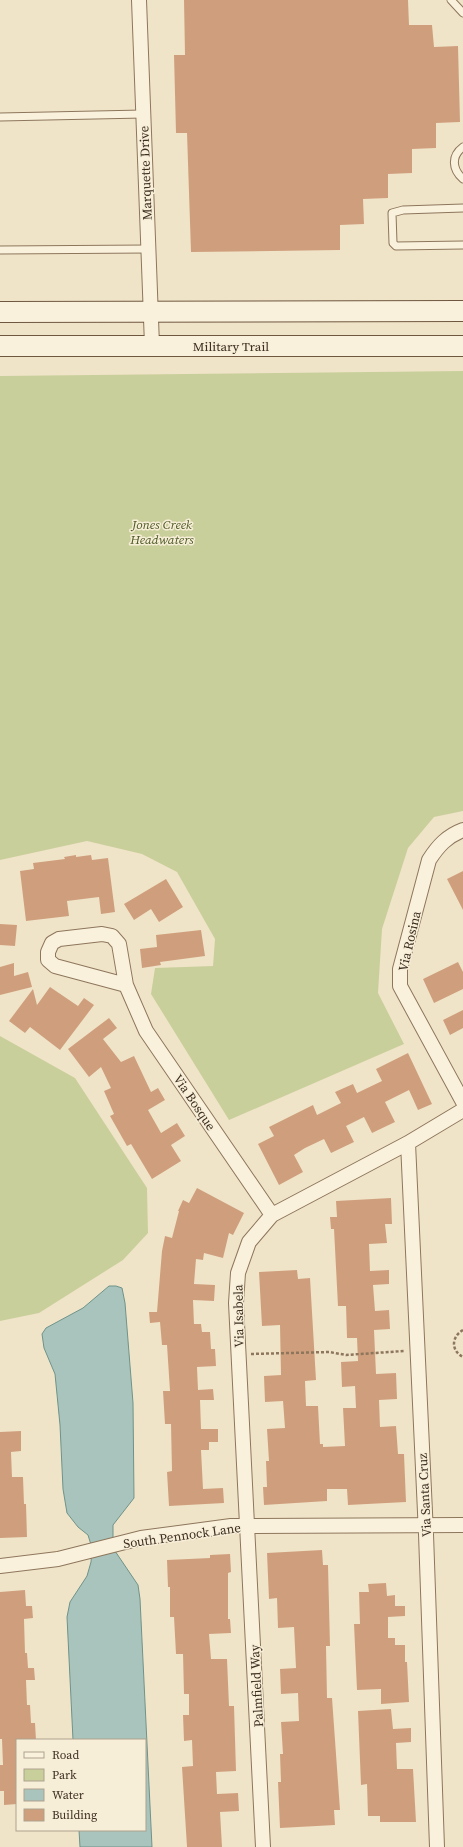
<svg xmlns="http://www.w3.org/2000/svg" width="463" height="1847" viewBox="0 0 463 1847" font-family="'Source Serif 4',serif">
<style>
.green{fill:#c9cf9b}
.water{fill:#a9c4bc;stroke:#6f938a}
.building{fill:#cf9f7d}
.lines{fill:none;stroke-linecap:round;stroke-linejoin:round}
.lane-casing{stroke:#8d765c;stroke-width:9}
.street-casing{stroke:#8d765c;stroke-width:16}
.secondary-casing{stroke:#6f573f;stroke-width:22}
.path{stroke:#8d765c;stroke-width:2.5;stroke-dasharray:3 2;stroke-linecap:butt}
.lane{stroke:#faf1dc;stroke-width:7}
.street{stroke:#faf1dc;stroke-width:14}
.secondary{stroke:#faf1dc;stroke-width:20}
.labels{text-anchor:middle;stroke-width:3;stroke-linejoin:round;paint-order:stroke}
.street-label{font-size:13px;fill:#3d2e20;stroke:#f7eed8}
.park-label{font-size:13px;font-style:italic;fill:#4d5a26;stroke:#f7eed8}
</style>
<rect width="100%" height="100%" fill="#f0e4c8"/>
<path class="green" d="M463 371V811L434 817 408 848 382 929 378 993 404 1044 229 1120 151 994 155 968 213 966 215 939 177 872 142 854 87 841 0 860V376Z
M0 1036 75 1078 147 1188 148 1233 123 1260 39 1313 0 1321Z"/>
<path class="water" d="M109 1286H116L122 1288 125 1303 133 1403 134 1498 113 1525V1537L115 1551 138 1585 140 1599 152 1847H80L79 1830H145V1740H73L67 1617 70 1602 87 1576 91 1562 92 1548 88 1535 78 1527 67 1513 63 1489 60 1425 55 1374 44 1348 42 1334 46 1328 83 1308Z"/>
<path class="building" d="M184 0H408L409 25H432L434 47 458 46 460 122 436 123V148L412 149V173L388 174V198L363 199 364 224 340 225V250L191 252 187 133H176L174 55H185Z
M76 855V857L91 855 92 860 108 858 115 912 101 914 99 897 67 901 69 916 26 921 20 871 34 869 33 863 65 859 64 857Z
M463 871V910L447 879Z
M166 879 183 907 159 922 151 909 134 920 124 904Z
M0 924 17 925 15 946 0 945Z
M201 930 205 956 160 962 161 965 142 968 140 949 157 947 156 935Z
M458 962 463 972V989L434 1003 423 979Z
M14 963V976L28 972 32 987 0 995V967Z
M50 987 78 1006 84 998 94 1005 60 1050 30 1027 25 1033 9 1021 33 989 37 1005Z
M463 1010V1028L450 1035 443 1020Z
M109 1018 117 1028 103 1039 121 1062 134 1056 151 1092 158 1088 165 1100 148 1110 161 1133 177 1123 185 1136 171 1145 181 1161 152 1179 131 1144 127 1146 110 1116 114 1114 104 1091 111 1088 101 1067 89 1077 68 1049Z
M408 1053 432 1104 418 1110 409 1090 385 1102 395 1122 372 1133 364 1117 346 1126 354 1142 331 1153 324 1139 305 1148 294 1155 303 1172 279 1185 258 1144 274 1136 269 1127 313 1105 317 1115 341 1103 335 1092 353 1084 357 1093 382 1081 376 1069Z
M197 1188 244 1213 233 1235 229 1233 223 1258 204 1253 203 1260 196 1259 194 1284 215 1285 214 1301 193 1300 194 1324H201L202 1332H210L211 1349H215L216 1366 197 1367 198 1390 213 1389 214 1400H200L201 1429H218V1442H209V1450H201L203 1489 223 1488 224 1503 169 1506 167 1472 172 1471 171 1424H165L163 1391H170L167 1345H162L160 1322 150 1323 149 1312H157L162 1251 165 1236 172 1238 179 1211H178L183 1200 189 1203Z
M391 1198 392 1224H385L387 1243 369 1244 370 1271 389 1270V1284L373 1285 375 1311 389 1310 390 1329 374 1330 376 1374 396 1373 397 1399 379 1400 380 1427 396 1426 398 1454H404L406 1502 348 1505 347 1489H327V1501L264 1505 263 1487H267L266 1461H269L267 1429 285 1428 283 1401 265 1402 264 1376 281 1375 280 1325 262 1326 259 1272 297 1270 298 1279 310 1278 316 1380 305 1381 306 1406H318L320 1444H323V1447L345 1446 343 1408H356L355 1386 342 1387 341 1362 358 1361 357 1338H347L346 1306H338L334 1229H331L330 1217H337L336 1201Z
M21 1431V1451L11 1452 12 1477H23L24 1504H26L27 1537 0 1538V1432Z
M322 1550 323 1565H328L330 1646H326L327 1698H332L340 1810H334L335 1825 280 1828 278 1782H281L280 1754H283L281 1722 299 1721 298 1693 281 1694 280 1669 296 1668 294 1627 278 1628 277 1598 269 1599 267 1553Z
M230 1554 231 1572 228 1573V1619H230L231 1633 209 1634 211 1659H227L229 1706H234L236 1771 216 1772 217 1794 238 1793 239 1811 220 1812 222 1847H187L182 1767 193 1766 192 1740 184 1741 183 1715H189V1694H184L183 1654H176L174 1617H170V1587H168L167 1560 210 1558V1555Z
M386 1583 387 1596 395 1595V1606H405V1616L388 1617V1638H395V1645H405V1662H407L409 1702 381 1704V1689L357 1690 354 1624H360L359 1592H369L368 1584Z
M25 1590 26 1606H32L33 1618 24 1619 25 1653H27L28 1668H34L35 1680H26L27 1705H30L31 1723H35L36 1740H17V1804L4 1805V1791H0V1765H3L2 1739H0V1592Z
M391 1709 393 1729 411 1728V1742L396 1743 397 1769H413L416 1822H380V1816H368L367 1784 361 1785 358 1711Z"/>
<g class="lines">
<defs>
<path id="lane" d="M451 0 463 13
M0 117 143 114
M463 147C451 156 452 169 463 179
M463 208 403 210 392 213 393 243 396 246 463 245
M0 250 148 249"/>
<path id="street" d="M139 0 152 345
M463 830C447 836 438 846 429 860L400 969V986L463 1102
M126 985 55 966 48 960V952L52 943 59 939 102 934 112 936 119 944 126 985 146 1031 272 1215
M408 1143 426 1534 437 1847
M0 1566 58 1559 141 1538 231 1526 463 1525
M263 1847 236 1303 238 1273 249 1242 272 1215 408 1143 463 1110"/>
<path id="secondary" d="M0 312 463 311
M0 346H463"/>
</defs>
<use href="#lane" class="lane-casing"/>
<use href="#street" class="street-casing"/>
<use href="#secondary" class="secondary-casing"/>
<path class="path" d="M463 1330C451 1337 451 1351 463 1357
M251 1354 329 1352 346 1355 404 1351"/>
<use href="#lane" class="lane"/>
<use href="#street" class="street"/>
<use href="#secondary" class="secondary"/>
</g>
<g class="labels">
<g class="street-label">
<text transform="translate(145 173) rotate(-92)" y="5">Marquette Drive</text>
<text x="231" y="351">Military Trail</text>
<text transform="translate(409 941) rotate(-77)" y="5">Via Rosina</text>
<text transform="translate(195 1102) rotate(56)" y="5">Via Bosque</text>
<text transform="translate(238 1316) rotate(-91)" y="5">Via Isabela</text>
<text transform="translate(424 1495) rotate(-93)" y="5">Via Santa Cruz</text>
<text transform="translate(182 1535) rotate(-8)" y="5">South Pennock Lane</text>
<text transform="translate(256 1686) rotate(-93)" y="5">Palmfield Way</text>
</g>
<g class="park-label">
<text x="162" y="529">Jones Creek<tspan x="162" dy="15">Headwaters</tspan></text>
</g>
</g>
<rect x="16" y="1739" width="130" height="92" fill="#f7eed8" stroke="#ada18e"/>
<rect x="24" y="1752" width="20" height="6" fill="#faf1dc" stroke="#ada18e"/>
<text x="52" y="1759" font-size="12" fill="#3d2e20">Road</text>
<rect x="24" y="1769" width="20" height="12" fill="#c9cf9b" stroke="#ada18e"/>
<text x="52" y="1779" font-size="12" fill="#3d2e20">Park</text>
<rect x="24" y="1789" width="20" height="12" fill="#a9c4bc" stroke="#ada18e"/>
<text x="52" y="1799" font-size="12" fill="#3d2e20">Water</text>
<rect x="24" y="1809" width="20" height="12" fill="#cf9f7d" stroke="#ada18e"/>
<text x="52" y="1819" font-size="12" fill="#3d2e20">Building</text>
</svg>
